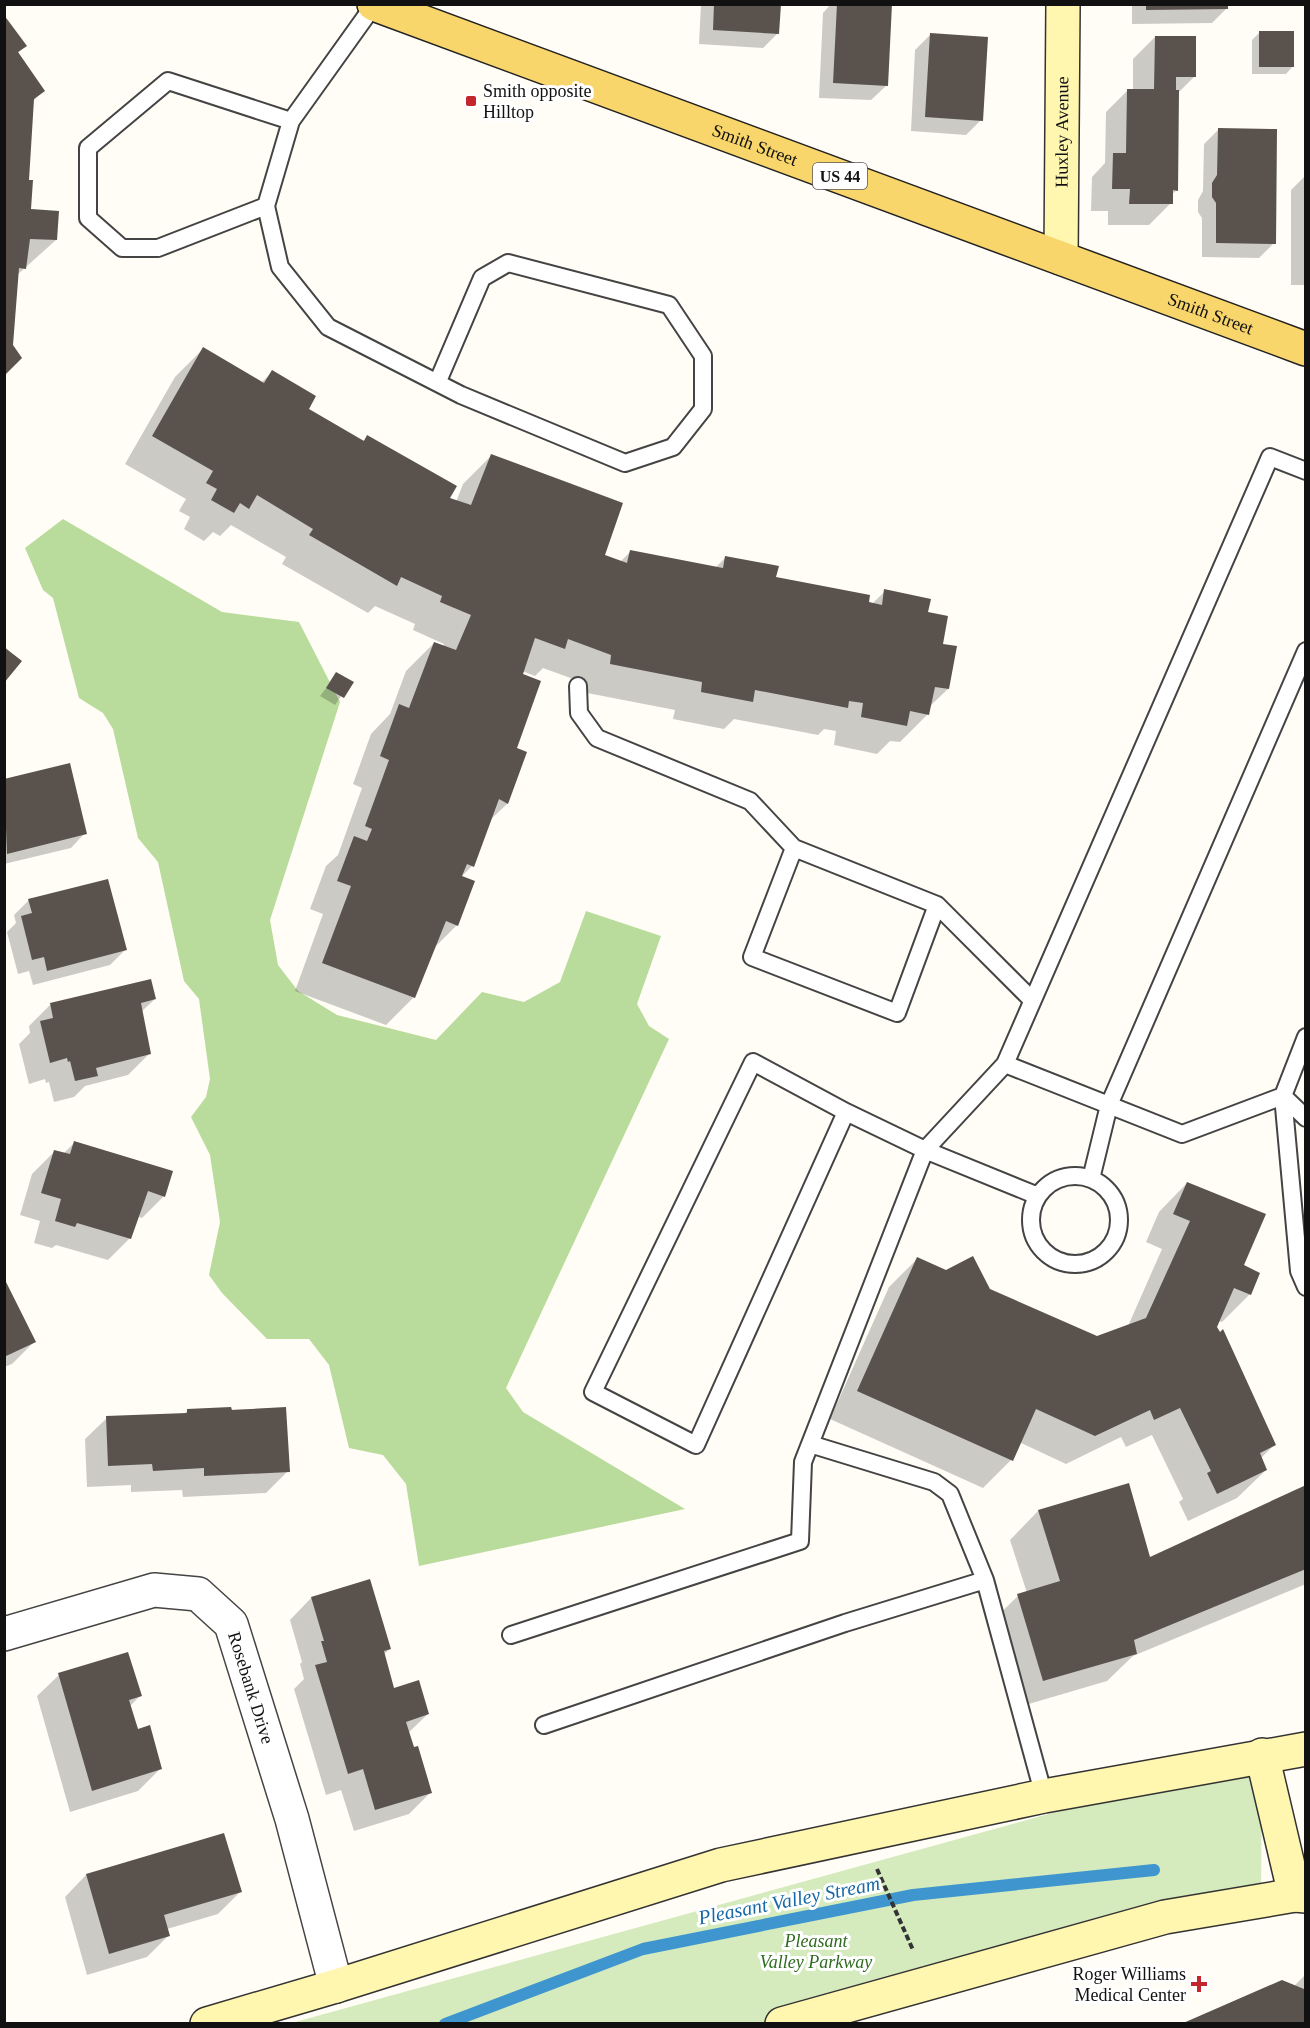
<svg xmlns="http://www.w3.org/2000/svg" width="1310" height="2028" viewBox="0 0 1310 2028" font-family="'Times New Roman',serif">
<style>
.green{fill:#d5ebbd}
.forest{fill:#b9dc9c}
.shadow{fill:#0003}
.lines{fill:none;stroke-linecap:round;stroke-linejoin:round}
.stream{stroke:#3f96cf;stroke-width:12}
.building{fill:#5a524d}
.lane-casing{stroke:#444;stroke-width:20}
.street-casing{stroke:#444;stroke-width:36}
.secondary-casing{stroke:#333;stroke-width:36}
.primary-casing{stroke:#222;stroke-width:36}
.path{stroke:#333;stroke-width:4;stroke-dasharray:6 3;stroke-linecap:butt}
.lane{stroke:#fff;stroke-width:16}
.street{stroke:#fff;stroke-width:33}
.secondary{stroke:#fff6b0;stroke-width:33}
.primary{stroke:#f9d66b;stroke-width:33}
.poi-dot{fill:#c4262e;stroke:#fff;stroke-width:2}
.labels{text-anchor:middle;stroke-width:6;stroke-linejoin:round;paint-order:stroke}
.shield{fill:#fff;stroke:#585858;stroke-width:1.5}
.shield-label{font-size:16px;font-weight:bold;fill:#111}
.poi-label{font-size:18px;fill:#111;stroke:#fff;text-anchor:start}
.street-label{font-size:18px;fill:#111;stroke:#fff}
.park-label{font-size:18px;font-style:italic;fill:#2f6b1f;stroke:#fff}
.water-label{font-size:20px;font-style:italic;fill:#1768a6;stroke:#fff}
</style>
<rect width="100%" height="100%" fill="#fffdf5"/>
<path class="green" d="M1262 1755 1261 1900 818 2023 288 2024Z"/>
<path class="forest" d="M63 519 222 612 299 622 340 702 270 920 278 965 298 991 337 1015 436 1040 482 992 524 1002 560 982 586 911 661 936 637 1004 649 1026 669 1039 506 1388 523 1412 685 1509 419 1566 406 1484 383 1455 349 1448 329 1365 309 1339H267L222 1293 209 1275 220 1222 210 1155 191 1117 206 1097 210 1079 199 999 184 981 158 862 138 838 113 729 103 713 79 698 53 598 43 590 25 548Z"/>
<path class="shadow" d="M701 4H779L778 33 763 48 699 44Z
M831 4H891L886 86 871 100 819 98 823 13Z
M931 4H980L979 6Z
M1132 4H1226L1227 8 1212 23 1132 24Z
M4 17 25 46 17 54 43 91 32 102 27 181 30 211 56 240 17 275Z
M1259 33 1293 66 1286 74H1252V40Z
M930 35 981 120 966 135 911 131 915 50Z
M1155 37 1194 77 1177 94V190L1171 195V203L1149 225H1108V211H1091L1092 177 1105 163 1106 112 1128 90H1133V59Z
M1218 130 1274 243 1259 258 1202 257V218L1198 212V200L1203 191 1204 144Z
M1306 175V285H1291V190Z
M203 349 261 383 272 372 307 409 362 442 368 436 448 499 456 502 463 484 491 456 603 556 620 562 630 552 715 568 726 557 775 578 872 604 885 591 926 613 941 645 948 689 929 707 928 714 900 742 890 741 877 754 834 745 836 731 824 729 818 735 734 719 724 729 673 719 675 710 582 692 584 683 543 668 535 676 522 671 515 749 525 753 507 804 489 821 472 866 461 877 457 925 433 949 414 997 386 1025 295 991 323 914 310 909 326 866 338 855 362 788 353 784 371 734 390 714 406 671 434 643 443 646 444 644 413 630 415 624 375 606 368 613 282 564 286 557 231 525 220 536 213 532 204 541 184 529 190 517 179 511 186 499 125 464 175 377Z
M337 674 351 682 335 705 320 696Z
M4 781 85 833 71 848 4 864Z
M29 900 125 950 110 965 33 985 29 971 18 974 7 932 16 923 14 915Z
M155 999 141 1012 150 1053 128 1075 85 1086 74 1097 54 1102 49 1082 46 1083 45 1079 29 1084 19 1044 30 1033 29 1026 51 1004Z
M75 1142 164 1196 142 1218 137 1216 130 1238 108 1260 56 1245 52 1248 34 1243 40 1221 20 1215 32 1174 54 1152 63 1154Z
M1187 1183 1242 1266 1250 1294 1222 1322 1218 1321 1216 1327 1274 1445 1260 1459 1266 1470 1237 1498 1188 1521 1179 1502 1183 1499 1152 1435 1126 1447 1121 1437 1066 1464 1019 1442 1011 1460 983 1488 830 1419 889 1287 917 1259 1097 1338 1128 1326 1162 1249 1146 1242 1159 1212Z
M4 1282 34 1342 12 1364 4 1367Z
M285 1408 288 1471 266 1493 183 1497 182 1490 131 1492V1485L87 1487 85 1439 107 1418 184 1414 187 1411Z
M1128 1485 1149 1559 1306 1487V1584L1133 1656 1107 1681 1015 1708 989 1624 1018 1596 1027 1593 1010 1540 1038 1511Z
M311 1598 390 1649 383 1655 393 1690 428 1714 408 1733 431 1792 409 1814 354 1831 341 1790 326 1795 294 1689 304 1679 300 1664 302 1662 290 1620Z
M59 1675 140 1696 129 1707 137 1731 160 1769 138 1791 70 1812 37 1696Z
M86 1875 240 1892 218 1914 167 1929 169 1935 147 1957 87 1975 65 1897Z
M1306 1974V2024H1182L1282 1982 1294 1986Z"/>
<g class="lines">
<path class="stream" d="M445 2024 643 1949 913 1895 1154 1870"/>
</g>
<path class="building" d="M714 4H781L779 34 713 30Z
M837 4H892L888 86 833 83Z
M1146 4H1228V9L1146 10Z
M4 15 27 46 18 52 45 91 34 99 29 180H33L31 209 59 211 57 240 30 239 26 269 19 268 13 345 22 358 4 376Z
M1259 31H1294V67H1259Z
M930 33 988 37 983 121 925 117Z
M1155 36H1196V77H1176V90H1179L1178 191 1173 190V204H1129L1130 189H1112L1113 153H1126L1127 89H1154Z
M1218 128 1277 129 1276 244 1216 243V203L1212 197V183L1217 175Z
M203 347 264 383 272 370 316 396 309 409 364 441 367 435 457 486 450 498 471 505 491 454 623 503 605 555 627 563 630 550 723 568 725 556 779 566 776 577 870 595 869 602 882 605 884 589 931 599 928 612 948 616 943 644 957 646 949 689 935 687 929 715 910 711 907 726 861 717 863 703 849 701 848 708 755 690 753 702 701 692 702 682 610 664 611 655 568 639 565 649 535 638 523 674 541 681 517 748 527 752 508 804 499 799 474 867 467 864 462 876 475 881 458 926 446 921 415 998 322 963 351 886 337 881 354 836 367 841 372 829 365 826 389 760 380 756 399 704 409 708 434 642 456 650 471 615 440 602 442 596 401 577 397 586 309 535 313 529 257 495 249 509 240 503 234 513 211 500 217 489 206 483 213 471 152 436Z
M4 647 22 661 4 683Z
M336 672 354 682 344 698 326 688Z
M70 763 87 834 7 854 4 779Z
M108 879 127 950 47 971 44 957 32 960 21 916 32 913 28 899Z
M151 979 156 999 141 1003 151 1054 96 1068 98 1076 75 1081 70 1061 68 1062 67 1058 50 1063 40 1021 53 1018 50 1003Z
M74 1141 173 1171 165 1197 148 1191 131 1239 77 1223 75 1227 55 1221 61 1199 41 1193 54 1150 70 1154Z
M1187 1182 1266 1214 1244 1265 1260 1273 1251 1295 1234 1288 1217 1327 1220 1332 1223 1329 1276 1445 1260 1453 1267 1470 1217 1494 1207 1473 1211 1471 1180 1408 1154 1420 1150 1410 1095 1436 1036 1409 1013 1461 857 1391 917 1257 946 1270 973 1256 990 1289 1097 1336 1146 1318 1190 1221 1173 1214Z
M4 1278 36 1342 4 1357Z
M231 1407 232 1410 286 1407 290 1472 204 1476V1468L153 1471 152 1464 108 1466 106 1416 187 1413V1409Z
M1129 1483 1150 1557 1306 1485V1569L1134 1640 1137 1654 1043 1681 1017 1594 1060 1581 1038 1510Z
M370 1579 391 1649 384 1651 394 1688 419 1680 429 1714 406 1722 414 1747 418 1746 432 1793 375 1810 363 1769 348 1774 315 1665 327 1662 321 1641H324L311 1597Z
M128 1652 142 1696 129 1700 138 1729 150 1725 162 1769 92 1791 58 1673Z
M224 1833 242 1892 164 1915 170 1936 109 1954 86 1874Z
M1282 1980 1304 1989 1306 1984V2024H1181Z"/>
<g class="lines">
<defs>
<path id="lane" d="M374 5 291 121 266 206 280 267 328 327 461 395 625 463 673 447 703 409V356L669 305 508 263 482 278 438 381
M266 206 158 248H122L88 218V148L168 81 291 121
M578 686 579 713 597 738 750 801 794 848
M937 905 794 848 752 957 897 1013 937 905 1031 999
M1306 1037 1283 1096 1299 1271 1306 1287
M1283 1096 1182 1134 1005 1064 1270 457 1306 471
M1283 1096 1306 1118
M846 1112 696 1445 593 1392 753 1062 846 1112 925 1150 1038 1196
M1031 1220a44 44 0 1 1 88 0a44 44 0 1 1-88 0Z
M1091 1179 1109 1105 1306 651
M810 1444 934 1482 950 1494 985 1580
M511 1635 800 1541 803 1462 925 1150 1005 1064
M544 1725 845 1623 985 1580 1044 1796"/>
<g id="street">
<path id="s1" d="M4 1634 154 1590 198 1594 231 1624 292 1819 336 1986"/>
</g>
<g id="secondary">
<path id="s2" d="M1061 258 1063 4"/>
<path d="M1262 1755 1295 1895 1306 1896"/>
<path d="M207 2024 336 1986 721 1865 1044 1796 1306 1749"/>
<path d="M782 2024 1165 1917 1295 1895"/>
</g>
<g id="primary">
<path id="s3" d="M374 4 1306 349"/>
</g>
</defs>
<use href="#lane" class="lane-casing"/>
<use href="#street" class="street-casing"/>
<use href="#secondary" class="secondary-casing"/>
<use href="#primary" class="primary-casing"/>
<path class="path" d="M877 1869 913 1950"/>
<use href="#lane" class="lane"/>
<use href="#street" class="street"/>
<use href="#secondary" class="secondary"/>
<use href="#primary" class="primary"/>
</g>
<g class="poi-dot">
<rect x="465" y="95" width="12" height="12" rx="3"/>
<path d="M1196 1975h6v6h6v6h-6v6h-6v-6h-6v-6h6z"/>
</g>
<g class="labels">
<rect class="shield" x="813" y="163" width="54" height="26" rx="4.5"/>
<g class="shield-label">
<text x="840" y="182">US 44</text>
</g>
<g class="poi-label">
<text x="483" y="97">Smith opposite<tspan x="483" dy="21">Hilltop</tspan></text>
<text x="1186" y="1980" text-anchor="end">Roger Williams<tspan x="1186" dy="21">Medical Center</tspan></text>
</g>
<g class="street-label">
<text dy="6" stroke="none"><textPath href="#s2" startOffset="126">Huxley Avenue</textPath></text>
<text dy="6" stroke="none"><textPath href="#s3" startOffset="406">Smith Street</textPath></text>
<text dy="6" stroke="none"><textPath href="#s3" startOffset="892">Smith Street</textPath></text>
<text dy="6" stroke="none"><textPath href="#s1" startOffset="312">Rosebank Drive</textPath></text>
</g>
<g class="park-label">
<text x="816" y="1947">Pleasant<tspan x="816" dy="21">Valley Parkway</tspan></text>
</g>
<g class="water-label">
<text transform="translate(789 1900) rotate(-11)" y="7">Pleasant Valley Stream</text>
</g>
</g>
<rect width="1310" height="2028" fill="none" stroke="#111111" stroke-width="12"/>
</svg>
